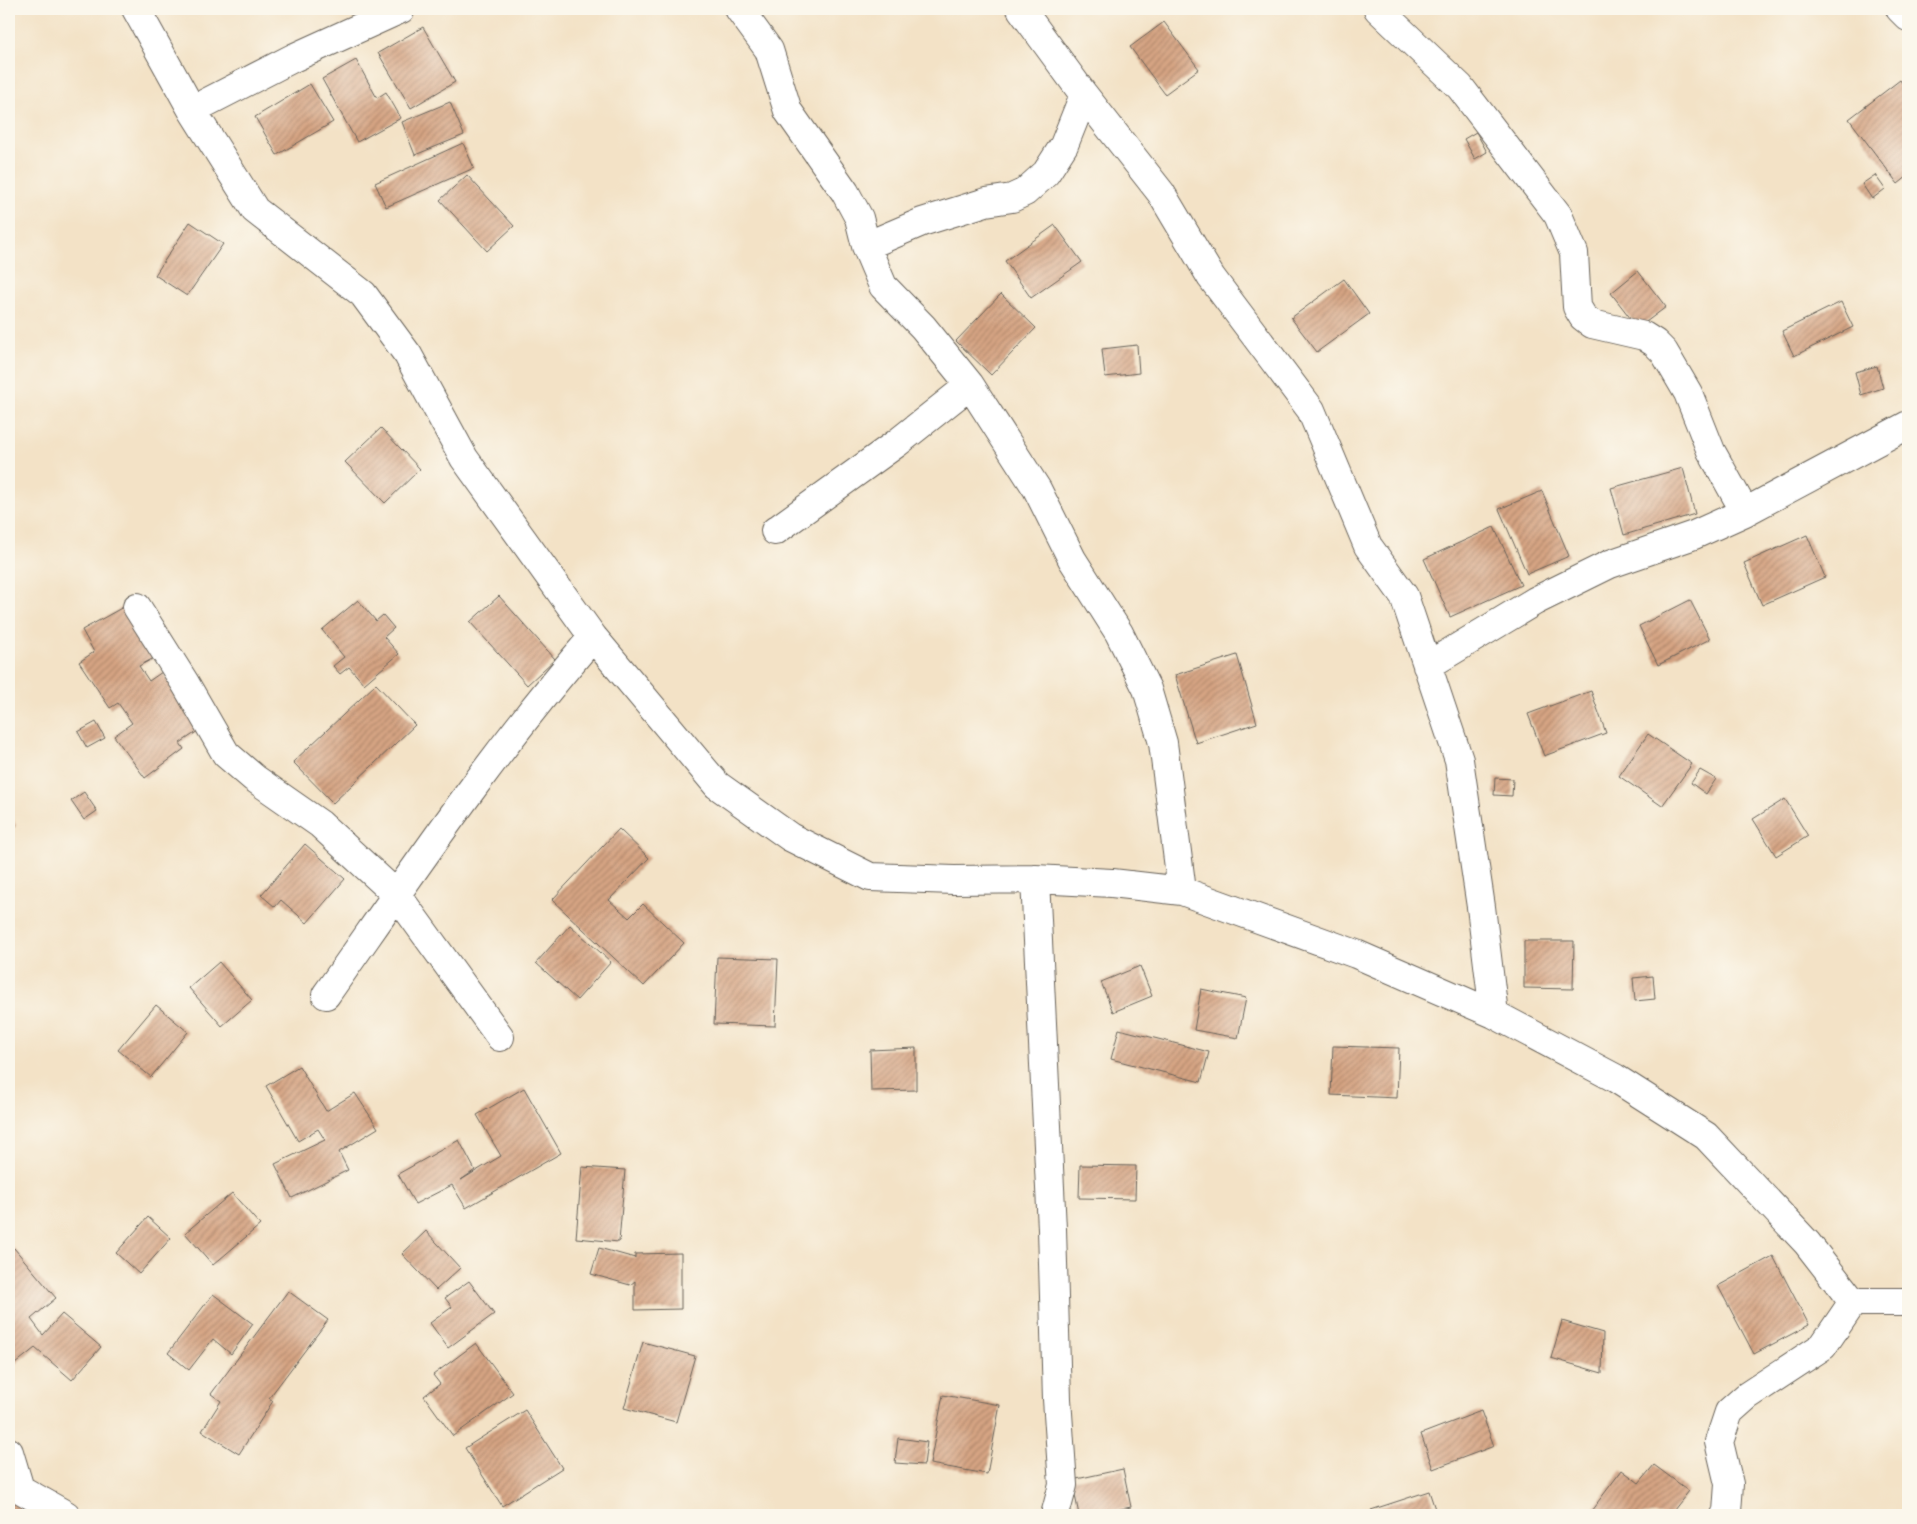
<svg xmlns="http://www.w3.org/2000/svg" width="1917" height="1524" viewBox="0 0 1917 1524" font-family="'Playpen Sans',sans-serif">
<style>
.building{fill:url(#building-hatch)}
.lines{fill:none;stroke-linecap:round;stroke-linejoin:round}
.minor-casing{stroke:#676158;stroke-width:30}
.minor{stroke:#fff;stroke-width:28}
</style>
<defs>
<pattern id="building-hatch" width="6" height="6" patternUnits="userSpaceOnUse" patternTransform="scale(1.25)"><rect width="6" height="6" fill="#d6a483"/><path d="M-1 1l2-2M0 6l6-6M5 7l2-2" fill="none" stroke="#ad856a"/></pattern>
</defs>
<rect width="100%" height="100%" fill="#fbf7ec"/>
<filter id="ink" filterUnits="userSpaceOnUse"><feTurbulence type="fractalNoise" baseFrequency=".02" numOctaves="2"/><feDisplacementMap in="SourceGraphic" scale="10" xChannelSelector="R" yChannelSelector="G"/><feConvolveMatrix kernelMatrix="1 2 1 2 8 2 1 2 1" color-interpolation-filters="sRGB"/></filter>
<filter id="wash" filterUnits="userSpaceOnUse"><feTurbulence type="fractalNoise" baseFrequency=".0096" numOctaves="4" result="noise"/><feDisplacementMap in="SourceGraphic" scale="20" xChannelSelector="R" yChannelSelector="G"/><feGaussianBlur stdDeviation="1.12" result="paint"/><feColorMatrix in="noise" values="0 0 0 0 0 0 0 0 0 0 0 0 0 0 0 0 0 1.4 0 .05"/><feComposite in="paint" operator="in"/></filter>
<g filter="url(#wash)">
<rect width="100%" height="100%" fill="#f3e2c6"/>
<g id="blocks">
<path class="building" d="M1164 22 1199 69 1165 94 1130 47Z
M423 27 455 82 411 108 378 53Z
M356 60 377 98 386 92 401 118 357 142 322 79Z
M1900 80 1908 91V176L1898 184 1849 119Z
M310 84 333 122 277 155 255 117Z
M450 102 464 135 415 155 402 122Z
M1476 132 1487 152 1475 159 1464 139Z
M463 143 474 168 386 207 375 183Z
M467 175 514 226 487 251 440 200Z
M1875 175 1885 189 1872 199 1862 184Z
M190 222 223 244 187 296 155 275Z
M1055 225 1082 262 1031 298 1005 261Z
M1638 271 1666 307 1638 328 1611 293Z
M1344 279 1369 314 1317 352 1291 318Z
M1001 294 1036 328 991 375 956 341Z
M1841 302 1853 327 1794 356 1782 331Z
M1137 345 1139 373 1105 377 1102 349Z
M1877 366 1883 388 1861 395 1855 372Z
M381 428 420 469 385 503 345 462Z
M1683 468 1695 514 1624 535 1611 488Z
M1542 491 1569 556 1527 574 1499 509Z
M1494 527 1521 585 1450 617 1424 559Z
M1807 535 1825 577 1762 605 1744 563Z
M499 596 555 659 527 685 470 622Z
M358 600 376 621 383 615 394 628 384 637 399 654 364 684 349 667 340 674 333 666 344 657 322 630Z
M1690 600 1710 639 1658 665 1639 626Z
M125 606 154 658 139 666 149 681 162 672 201 729 180 743 184 749 145 778 114 736 132 723 118 703 110 708 79 662 94 652 82 630Z
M1237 655 1257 723 1196 743 1175 675Z
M376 684 415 725 333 803 293 762Z
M1591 691 1606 733 1544 756 1528 714Z
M96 722 105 738 87 748 78 732Z
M1648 734 1692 764 1662 806 1619 776Z
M1700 770 1716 779 1706 794 1691 783Z
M1495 778 1513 779 1512 796 1494 795Z
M84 792 97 811 84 820 71 801Z
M1785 799 1808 836 1776 856 1753 819Z
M9 810 16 826 9 830Z
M619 829 649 858 609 900 629 918 643 904 684 943 644 986 552 900Z
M305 844 345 879 307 923 281 900 275 907 261 895Z
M570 925 611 962 577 1000 536 963Z
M1524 941H1574L1573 989 1524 988Z
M717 957 778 959 775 1026 714 1024Z
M219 962 252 1000 222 1026 189 988Z
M1140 966 1152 996 1113 1012 1101 982Z
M1653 976 1655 999 1635 1001 1633 978Z
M1201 989 1246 998 1238 1038 1194 1030Z
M156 1005 188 1032 151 1077 118 1050Z
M1119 1029 1209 1052 1201 1082 1111 1059Z
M1333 1046 1399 1048 1397 1098 1331 1095Z
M916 1048V1090L871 1091 870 1050Z
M299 1066 326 1111 355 1093 378 1128 339 1152 348 1170 292 1198 275 1164 325 1140 318 1129 298 1141 266 1086Z
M524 1088 561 1153 466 1208 452 1185 415 1204 398 1174 459 1140 475 1170 461 1180 501 1156 477 1115Z
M1080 1165 1136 1166 1135 1199 1079 1198Z
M582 1167 625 1170 619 1242 576 1238Z
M232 1193 260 1225 213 1265 185 1233Z
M148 1217 171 1238 139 1274 116 1253Z
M426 1231 460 1268 436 1290 402 1254Z
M14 1248 56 1298 31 1319 43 1335 62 1314 101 1347 72 1380 35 1348 10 1368 9 1366V1253Z
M599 1248 635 1258V1254L681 1253V1309L635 1310V1281L630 1285 591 1274Z
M1773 1256 1809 1325 1754 1354 1718 1286Z
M469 1281 494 1314 448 1348 430 1323 452 1307 445 1298Z
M288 1291 328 1320 269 1398 273 1401 239 1454 202 1431 221 1401 211 1394Z
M213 1294 253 1324 231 1354 213 1339 189 1370 168 1353Z
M1562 1321 1603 1333 1602 1373 1551 1358Z
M643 1342 695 1356 676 1422 624 1408Z
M476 1343 513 1393 453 1436 424 1396 440 1384 433 1375Z
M943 1395 1000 1405 987 1474 930 1464Z
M525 1410 562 1468 502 1506 465 1448Z
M1481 1411 1494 1446 1433 1469 1421 1434Z
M898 1438 927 1442 924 1465 895 1463Z
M1654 1465 1689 1491 1670 1515H1588L1622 1470 1639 1483Z
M1123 1469 1131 1507 1091 1515H1079L1072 1480Z
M1429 1491 1437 1515H1373L1371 1510Z
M13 1494 31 1515H9V1498Z"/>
</g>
</g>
<g filter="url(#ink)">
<use href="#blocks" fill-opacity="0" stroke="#676158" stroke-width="1"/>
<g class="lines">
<defs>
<path id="minor" d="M136 9 192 110 255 210 363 294 408 355 464 458 593 637 717 785 790 837 870 877 954 880 1035 879 1112 883 1182 891 1356 954 1494 1014 1615 1078 1706 1136 1807 1243 1853 1302H1908
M739 9 769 50 788 111 845 192 859 218 866 246 883 286 923 327 970 385 1037 489 1072 559 1119 633 1147 689 1163 743 1182 891
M1021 9 1084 95 1161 193 1211 277 1311 410 1368 546 1404 596 1459 760 1481 907 1494 1014
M1378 9 1460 87 1558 215 1574 253 1577 307 1583 317 1592 324 1644 336 1655 343 1664 352 1688 393 1711 451 1745 512
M1900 9 1908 17
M192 110 293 58 401 9
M866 246 922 222 986 202 1012 198 1025 192 1046 173 1064 145 1084 95
M775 531 897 443 970 385
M137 607 185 683 226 754 254 778 320 824 397 895 500 1037
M1427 666 1535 601 1610 564 1694 535 1745 512 1908 425
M1035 879 1052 1229 1057 1399 1063 1485 1055 1515
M326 995C412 873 495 749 593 637
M9 1452 20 1489 66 1515
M1725 1515 1727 1512 1729 1484 1719 1442 1729 1412 1747 1396 1823 1346 1853 1302"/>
</defs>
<use href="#minor" class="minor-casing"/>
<use href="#minor" class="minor"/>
</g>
</g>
<rect width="1917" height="1524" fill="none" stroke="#fbf7ec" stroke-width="30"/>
</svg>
